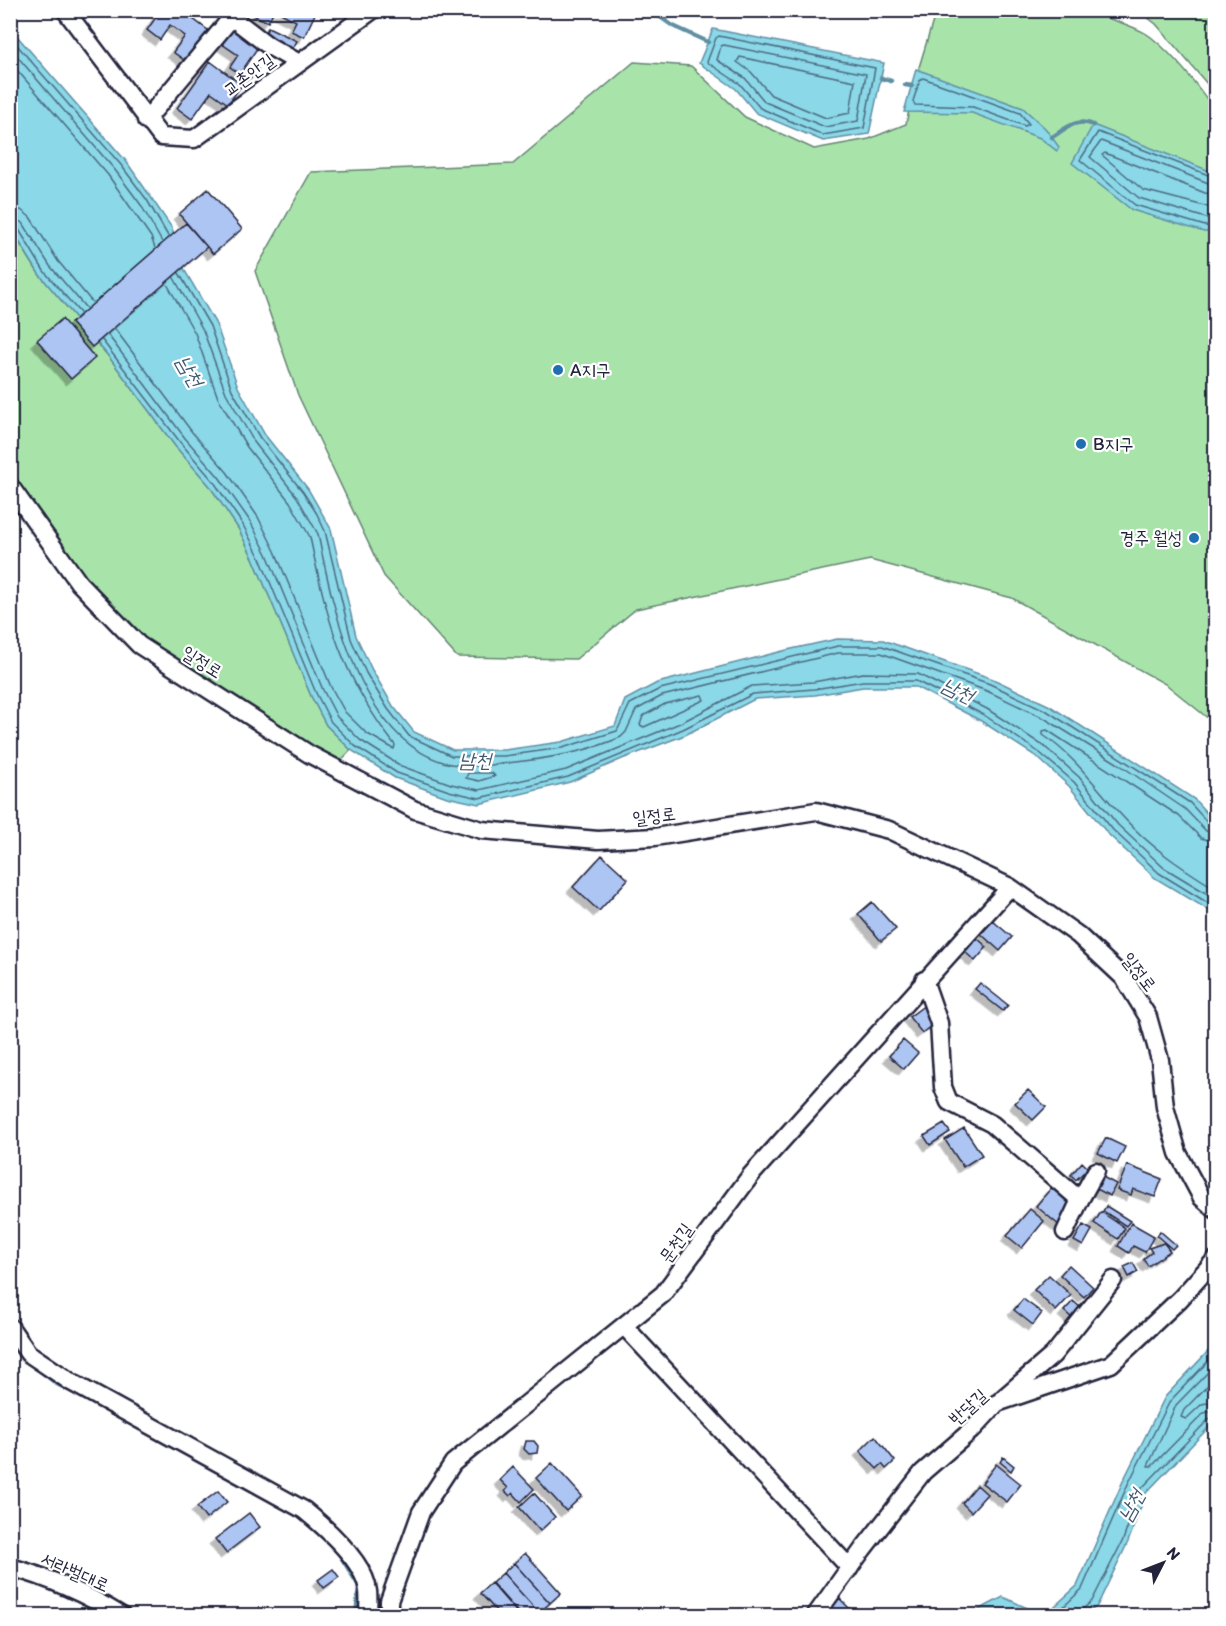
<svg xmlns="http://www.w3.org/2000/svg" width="1226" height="1626" viewBox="0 0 1226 1626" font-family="Itim,'Poor Story',sans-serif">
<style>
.green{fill:#a8e4aa;stroke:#658372;stroke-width:1.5}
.water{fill:#8ad8e8;stroke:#608fa3;stroke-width:1.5}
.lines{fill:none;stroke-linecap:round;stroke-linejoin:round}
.shore{stroke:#4c6b80;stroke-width:1.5}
.stream{stroke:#608fa3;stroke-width:4.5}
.building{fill:#adc5f3;stroke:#22223b;stroke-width:1.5;filter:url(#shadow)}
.minor-casing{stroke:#22223b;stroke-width:21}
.minor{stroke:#fff;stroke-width:16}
.poi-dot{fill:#1f6fb2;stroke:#fff;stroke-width:2}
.labels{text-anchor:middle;stroke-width:4.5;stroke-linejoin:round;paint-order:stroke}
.street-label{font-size:18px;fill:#22223b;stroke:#fff}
.poi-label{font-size:18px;fill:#22223b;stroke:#fff;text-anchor:start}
.water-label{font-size:20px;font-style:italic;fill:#41596f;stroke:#fff}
</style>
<defs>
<filter id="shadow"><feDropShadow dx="-5.5" dy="5.5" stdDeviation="0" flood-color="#0004"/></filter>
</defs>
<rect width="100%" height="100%" fill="#fff"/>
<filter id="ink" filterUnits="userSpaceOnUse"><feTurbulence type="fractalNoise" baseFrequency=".0167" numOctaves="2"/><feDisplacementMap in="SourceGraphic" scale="12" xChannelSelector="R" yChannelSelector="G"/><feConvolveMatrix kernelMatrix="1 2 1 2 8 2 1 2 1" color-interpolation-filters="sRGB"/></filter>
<g filter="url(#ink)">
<path class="green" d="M936 11H1082C1101 16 1137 26 1151 37 1176 57 1197 85 1215 110V724L1167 685 1012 598 870 560 636 609 576 659 457 657 384 576 298 395 255 271 311 172 513 164 634 62 691 66 745 117 814 149 869 139 906 124 917 74Z
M1139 11H1215V89L1208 85 1156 24Z
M10 228 39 274 109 357 175 446 209 485 238 528 254 560 311 696 326 725 351 750 335 767 139 645 11 486Z"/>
<path class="water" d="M10 28 126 161 172 228 185 271 216 324 238 387 265 435 308 489 331 529 356 636 372 670 393 706 414 732 453 750H504L561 742 615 726 625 700 657 683 787 650 837 639 883 640 993 679 1050 706 1194 799 1215 822V914L1155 878 1108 834 1069 786 1037 757 981 721 916 687H863L815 695 755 699 685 735 622 759 570 782 479 804 447 797 395 778 351 750 326 725 311 696 254 560 238 528 209 485 175 446 109 357 39 274 11 228Z
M713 29 884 63 869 134 823 141 756 113 736 89 699 63Z
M916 69 1023 108 1045 128 1059 147 1057 151 1040 138 972 113 904 112Z
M1093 125 1215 173V232H1204L1132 210 1072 163Z
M1215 1344V1421L1146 1493 1128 1542 1097 1606 1085 1615H1045L1077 1586 1123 1481 1165 1397Z
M1003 1597 1043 1615H969Z"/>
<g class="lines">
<path class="shore" d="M719 36 875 68 864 128 823 135 760 108 740 84 707 62 716 38Z
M10 37 121 165 147 200 168 236
M724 45 866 74 858 121 825 127 765 102 745 78 717 60 721 46Z
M10 48 115 170 141 205 162 242
M740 57 855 81 850 113 826 118 771 95 751 72 737 62Z
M10 62 108 175 151 237 155 248
M923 78 1020 113 1029 124 1025 126 973 107 915 105 913 101 920 80Z
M1216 178 1098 132 1080 160 1135 205 1205 226H1216
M1216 186 1101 141 1090 157 1139 198 1206 218H1216
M1216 195 1205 193 1105 153 1102 155 1143 190 1216 209
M10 209 21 210 30 217 58 261 92 302
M10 218 23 223 50 266 86 308
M10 225 18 228 44 271 80 313
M179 273 210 326 232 390 260 438 303 492 317 514 325 531 351 639 366 673 388 709 409 736 452 756H504L562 748 617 731 630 704 660 689 838 646H882L990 684 1047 711 1190 803 1209 824 1216 826
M174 278 203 330 226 393 254 442 297 497 318 534C333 609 361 745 451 764 473 768 502 764 524 761 557 757 590 751 621 737L626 732 636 710 662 696 838 653H881L987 691 1044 718 1117 763 1185 809 1206 831 1216 833
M115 329 192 432 227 472 258 517 275 551 331 687 345 712 366 733 394 749 395 745C341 676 327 620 310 537L290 502 247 447 218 398 195 333 167 284
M108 335 185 438 219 477 250 521 267 554 323 690 337 717 360 740 401 766 451 784 479 790 566 770 680 723 752 686 813 682 863 673 918 674 987 709 1045 747 1079 777 1118 825 1163 867 1216 899
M102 340 180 442 214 482 243 525 260 558 316 693 331 722 355 746 397 773 449 791 479 798 568 777 683 729 753 694 814 689 863 681H916L984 715 1040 753 1074 782 1113 830 1159 873 1216 908
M702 695 704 700 644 727 640 725 643 716 665 704Z
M468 773H492L495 776 479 781 466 778Z
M1216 842 1201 838 1179 816 1047 730 1043 731V735C1076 757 1097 789 1124 818 1150 847 1182 868 1216 889
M1216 1364 1176 1405 1148 1466H1152L1204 1413 1216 1410
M1216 1377 1184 1410 1181 1417 1186 1419 1202 1404 1216 1401
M1054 1616 1082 1589 1128 1484 1170 1401 1216 1353
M1082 1616 1083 1609 1092 1601 1123 1540 1141 1489 1209 1419 1216 1417"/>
<path class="stream" d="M650 10 673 26 708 42
M881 78 891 81
M905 85 912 86
M1052 137C1065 129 1078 117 1093 125
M29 1362 57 1384 77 1394
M340 1555 359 1586 356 1616"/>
</g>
<path class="building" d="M161 10H181L209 31 187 62 173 52 185 36 170 25 160 40 147 30Z
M258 10H274L268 22 255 16Z
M275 10H314L316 12 304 37 291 31 296 21Z
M268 27 297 41 292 50 264 37Z
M232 30 258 47 240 74 230 67 238 55 222 44Z
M210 61 242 85 228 104 211 92 192 119 177 108Z
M253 65 258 69 247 82 242 78Z
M208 189 242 229 213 254 179 214Z
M186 223 207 247 92 347 71 323Z
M62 319 95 358 71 379 37 340Z
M602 855 628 879 599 911 573 887Z
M872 902 896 929 881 941 858 914Z
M993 921 1012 937 1000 951 981 934Z
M977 938 987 947 975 961 965 952Z
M980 983 1008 1005 1003 1011 975 989Z
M925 1005 937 1021 922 1033 909 1017Z
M903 1040 918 1053 904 1069 889 1056Z
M1028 1090 1046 1107 1033 1120 1015 1103Z
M944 1124 950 1132 930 1145 924 1136Z
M964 1128 982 1155 963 1167 945 1140Z
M1106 1138 1125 1147 1117 1163 1098 1153Z
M1082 1162 1091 1171 1087 1176 1083 1173 1076 1180 1071 1175Z
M1127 1165 1162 1179 1155 1197 1133 1189 1131 1195 1117 1190Z
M1099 1175 1116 1184 1110 1196 1093 1187Z
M1052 1187 1076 1207 1060 1226 1036 1206Z
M1106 1206 1130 1221 1126 1226 1103 1211Z
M1030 1209 1044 1221 1022 1248 1007 1236Z
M1101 1212 1125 1228 1118 1239 1094 1223Z
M1131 1223 1154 1236 1145 1252 1133 1246 1129 1253 1118 1246Z
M1083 1225 1092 1230 1083 1246 1074 1241Z
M1160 1231 1176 1245 1172 1249 1157 1236Z
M1164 1243 1170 1251 1148 1266 1143 1259 1152 1252 1149 1248Z
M1133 1263 1138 1272 1129 1277 1124 1267Z
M1069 1265 1093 1287 1084 1297 1060 1275Z
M1049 1275 1071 1295 1056 1311 1034 1290Z
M1023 1299 1042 1313 1033 1325 1014 1310Z
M1073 1301 1081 1308 1072 1318 1064 1311Z
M875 1436 895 1461 886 1469 882 1464 877 1469 860 1451Z
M526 1441H534L538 1446 537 1453 529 1454 524 1449Z
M1003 1457 1014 1466 1011 1471 1000 1462Z
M552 1463 582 1496 566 1511 536 1478Z
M996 1464 1021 1484 1007 1502 982 1483Z
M513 1467 534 1489 521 1502 513 1493 510 1496 505 1491 508 1488 500 1480Z
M977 1485 987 1494 971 1512 962 1503Z
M218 1491 227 1502 206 1519 197 1507Z
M534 1493 555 1517 540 1531 519 1507Z
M249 1513 260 1527 226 1553 215 1539Z
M525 1553 561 1593 550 1603 514 1563Z
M514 1563 550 1603 539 1613 503 1573Z
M333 1569 339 1577 324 1588 318 1580Z
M503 1573 539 1613 536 1616H521L492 1583Z
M491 1583 520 1616H501L480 1593Z
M839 1598 857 1616H821Z"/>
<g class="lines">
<defs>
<path id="minor" d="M65 10 161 137 194 139 373 10
M222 10 269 46 299 63
M146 120 238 10
M10 486 79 583 139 645 309 754 415 810 482 830 598 840 655 837 816 811 889 830 1010 887 1078 935 1124 978 1148 1017 1160 1060 1165 1107 1178 1153 1202 1198 1216 1210
M924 980 939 1023 943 1087 949 1102 992 1124 1080 1200 1065 1232
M1080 1200 1096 1171
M624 1326 850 1568
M10 1327 28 1353 71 1382 304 1510C326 1528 365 1562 368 1591 369 1599 368 1608 368 1616
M1002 1399 1053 1355 1113 1280
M10 1567C51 1578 86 1594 122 1616
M389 1616V1601L421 1512 453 1463 663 1294 751 1175 1010 887
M815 1616 863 1549 923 1472 973 1429 997 1403 1111 1364 1180 1299 1216 1259"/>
</defs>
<use href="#minor" class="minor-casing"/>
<use href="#minor" class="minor"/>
</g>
</g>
<g class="poi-dot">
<circle cx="558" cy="370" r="6"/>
<circle cx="1081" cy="444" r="6"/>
<circle cx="1194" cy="538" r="6"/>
</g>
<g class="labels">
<g class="street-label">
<text transform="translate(249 75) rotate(-36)" y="6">교촌안길</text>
<text transform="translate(202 662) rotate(32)" y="6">일정로</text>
<text transform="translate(654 816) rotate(-7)" y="6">일정로</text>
<text transform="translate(1139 972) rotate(52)" y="6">일정로</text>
<text transform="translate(676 1243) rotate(-55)" y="6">문천길</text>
<text transform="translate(968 1407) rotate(-42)" y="6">반달길</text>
<text transform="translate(75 1572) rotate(24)" y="6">서라벌대로</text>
</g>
<g class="poi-label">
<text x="570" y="376">A지구</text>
<text x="1093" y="450">B지구</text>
<text x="1182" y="544" text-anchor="end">경주 월성</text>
</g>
<g class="water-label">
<text transform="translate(190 371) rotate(60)" y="7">남천</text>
<text transform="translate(958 690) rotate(26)" y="7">남천</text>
<text transform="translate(475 760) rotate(1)" y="7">남천</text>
<text transform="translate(1131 1505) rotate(-61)" y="7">남천</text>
</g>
</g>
<rect width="1226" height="1626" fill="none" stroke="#fff" stroke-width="36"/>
<rect x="18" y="18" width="1190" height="1590" fill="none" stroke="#22223b" stroke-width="2" filter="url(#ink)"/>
<g transform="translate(1163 1563) rotate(48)" stroke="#ffffff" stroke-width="4.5" paint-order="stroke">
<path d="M0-4.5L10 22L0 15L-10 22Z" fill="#22223b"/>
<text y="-9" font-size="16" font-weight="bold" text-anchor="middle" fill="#22223b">N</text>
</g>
</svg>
